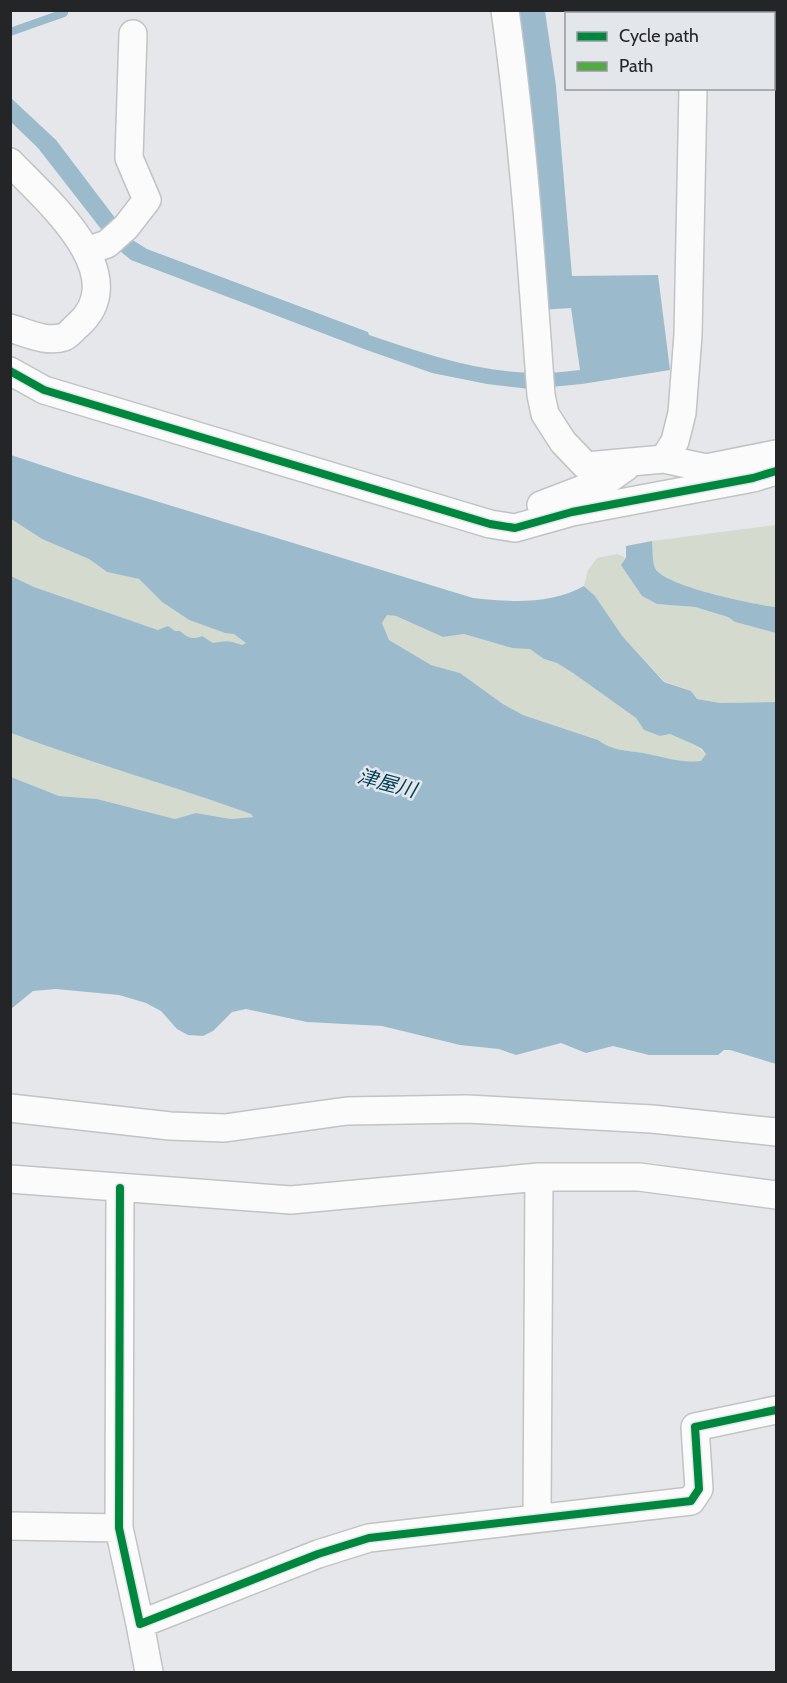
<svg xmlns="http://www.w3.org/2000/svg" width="787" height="1683" viewBox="0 0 787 1683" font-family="Cabin,'Noto Sans JP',sans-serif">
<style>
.green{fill:#d4dacd}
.water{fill:#9bbbcd;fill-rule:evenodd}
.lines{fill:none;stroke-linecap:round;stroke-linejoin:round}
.stream{stroke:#9bbbcd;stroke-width:8}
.minor-casing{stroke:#c1c3c4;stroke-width:30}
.minor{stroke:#fbfbfc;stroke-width:27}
.quiet{stroke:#53aa44;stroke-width:6;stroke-dasharray:12 6;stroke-linecap:butt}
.cycleway-casing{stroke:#e3e7ec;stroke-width:11}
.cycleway{stroke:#00873e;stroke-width:8}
.labels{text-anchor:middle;stroke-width:5;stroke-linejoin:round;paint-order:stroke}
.water-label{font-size:20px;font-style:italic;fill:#003e57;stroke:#e3e7ec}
</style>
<rect width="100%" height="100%" fill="#e5e7ea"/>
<path class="green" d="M11 519 42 539 89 559 107 572 139 579 162 602 189 620 225 633H234L246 643 242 645 213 643 202 636 194 639 188 638 180 631 158 630 34 587 11 576Z
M776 525V607C755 605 663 586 655 568 652 561 653 549 652 541Z
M617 554 626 558 642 596 657 604 695 607 728 617 735 622 776 633V702L720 703 697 699 691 691 664 681 623 637 595 596 584 586 588 570 597 558Z
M387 615 396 616 443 637 464 634 512 648H530L544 659 557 663 573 673 636 718 644 730 660 736 670 734 695 745 706 754 701 761C682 763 667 758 648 754 629 750 614 752 598 740L523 715 503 704 460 673 431 665 389 640 382 623Z
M10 733C90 763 172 785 251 814L253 817 231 819 196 813 175 819 97 799 59 796 11 777Z"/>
<path class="water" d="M513 11H545L556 86 572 276 658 275 670 370 582 384 530 389 487 384 432 373 364 349 131 260 115 247 38 148 11 122V98L56 140 131 239 147 249 368 332 369 335C425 354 483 374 543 373 555 373 568 371 580 370L571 308 540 310Z
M11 455 74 476 473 598C510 602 550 605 584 586L595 596 623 637 664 682 691 691 697 699 720 703 776 702V1064L730 1050H724L718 1055H649L613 1046 586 1053 561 1043 516 1055 499 1049 460 1045 382 1026 307 1022 246 1009 232 1012 213 1031 203 1036 188 1035 177 1029 161 1011 146 1003 119 995 56 989 33 991 11 1009V777L59 796 97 799 175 819 196 813 231 819 253 817 251 814C171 785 90 763 11 733V576L34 587 158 630 168 626 175 631H180C188 638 192 640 202 636L213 643C229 641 226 640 242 645L246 643 234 634 225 633 189 620 162 602 139 579 107 572 89 559 42 539 11 519ZM387 615 396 616 443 637 464 634 512 648 530 649 544 659 557 663 573 673 636 718 644 730 660 736 670 734 695 745 702 749 706 754 701 761C682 763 667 758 648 754 630 750 614 752 598 740L523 715 503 704 460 673 431 665 389 640 382 623Z
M652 541C653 549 652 561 655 568 663 586 756 605 776 607V633L735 622 728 617 695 607 657 604 642 596 621 565 626 558V546Z"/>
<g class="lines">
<path class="stream" d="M10 32 64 13V10"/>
<defs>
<path id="minor" d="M505 10C523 138 532 267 541 395L545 414 563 442 586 466 664 459 706 468 776 454
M695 14V10
M10 162C44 198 135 274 78 325 74 328 69 335 64 337 47 343 27 333 10 328
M87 251 107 244 126 227 147 200 129 158 133 34
M10 371 44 390 490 524 515 528 572 512 753 478 776 471
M664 459 675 441 682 413 688 335 693 88
M541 505 609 479 626 467
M10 1108 170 1126 225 1128 347 1111 467 1109 652 1119 776 1132
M10 1179 291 1200 539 1177H639L776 1195
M120 1188 119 1528 140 1624 318 1554 369 1538 691 1501 699 1489 695 1427 776 1410
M537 1518 539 1177
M10 1526 119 1528
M140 1624 149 1672"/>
</defs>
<use href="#minor" class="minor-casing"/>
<use href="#minor" class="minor"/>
<path class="quiet" d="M776 10V17"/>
<defs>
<path id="cycleway" d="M10 371 44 390 490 524 515 528 572 512 753 478 776 471
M120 1188 119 1528 140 1624 318 1554 369 1538 691 1501 699 1489 695 1427 776 1410"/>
</defs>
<use href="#cycleway" class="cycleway-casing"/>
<use href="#cycleway" class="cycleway"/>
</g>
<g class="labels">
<g class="water-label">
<text transform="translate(387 783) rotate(15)" y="7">津屋川</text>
</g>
</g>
<rect width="787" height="1683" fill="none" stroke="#242527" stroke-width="24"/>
<rect x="565" y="12" width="210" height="78" fill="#e3e7ec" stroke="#97999d" stroke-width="1.5"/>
<rect x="577" y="32" width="30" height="9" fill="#00873e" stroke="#97999d" stroke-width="1.5"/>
<text x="619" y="42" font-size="18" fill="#242527">Cycle path</text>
<rect x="577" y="62" width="30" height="9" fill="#53aa44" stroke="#97999d" stroke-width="1.5"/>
<text x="619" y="72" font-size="18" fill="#242527">Path</text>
</svg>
